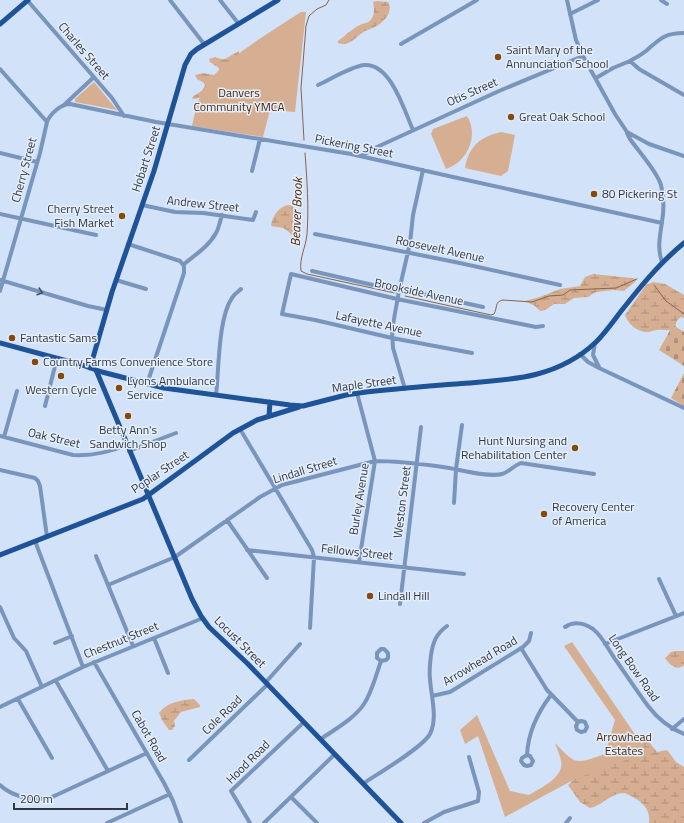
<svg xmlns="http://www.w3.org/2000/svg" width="684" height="823" viewBox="0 0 684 823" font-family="'Titillium Web',sans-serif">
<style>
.wetland{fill:url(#wetland-marsh)}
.cemetery{fill:url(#cemetery-stones)}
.park{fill:#d6af93}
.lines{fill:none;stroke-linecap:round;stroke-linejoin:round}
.stream{stroke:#88644a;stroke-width:1}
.minor{stroke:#7995bc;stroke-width:4}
.major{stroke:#1e5398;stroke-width:5}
.oneway{stroke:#434e5f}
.poi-dot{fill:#864909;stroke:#e4eefc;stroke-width:1.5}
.labels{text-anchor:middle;stroke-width:3;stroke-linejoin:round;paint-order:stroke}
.poi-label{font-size:12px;fill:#313740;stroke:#e4eefc;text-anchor:start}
.street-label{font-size:12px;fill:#313740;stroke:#e4eefc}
.park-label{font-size:12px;fill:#4b2704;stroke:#e4eefc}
.water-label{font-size:13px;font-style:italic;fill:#4f2a08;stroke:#e4eefc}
</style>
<defs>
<pattern id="wetland-marsh" width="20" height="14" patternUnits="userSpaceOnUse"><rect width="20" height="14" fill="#d6af93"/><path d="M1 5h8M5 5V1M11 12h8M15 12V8" fill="none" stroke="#ae8f79"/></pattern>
<pattern id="cemetery-stones" width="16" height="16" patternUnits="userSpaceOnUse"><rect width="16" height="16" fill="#d6af93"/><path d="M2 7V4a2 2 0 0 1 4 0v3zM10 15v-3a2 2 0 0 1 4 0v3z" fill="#ae8f79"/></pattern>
</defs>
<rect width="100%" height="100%" fill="#d2e2f8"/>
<path class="wetland" d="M377 1 388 2C394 12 384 22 375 27 371 29 367 30 363 32 355 38 349 47 338 43V41C346 35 353 28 362 24 366 23 370 22 372 18 375 13 374 6 373 2Z
M239 51 240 57 201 98 193 99 192 98C196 93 202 93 205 86L204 83 197 79 195 75 203 73 214 75 219 70V68L210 62 209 59 215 57 221 59H225Z
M288 205H291L294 208 295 212 293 222 295 231 293 236C282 225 284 229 271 226 272 217 278 207 288 205Z
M593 274 632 278 636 279V281L624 291 613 290 596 292 588 297 574 298 565 304H554C549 307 546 311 540 311L535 306 525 301 540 297 560 289 580 286 585 277Z
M653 282 665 284 684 295V318L681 317C677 320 675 322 676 327L673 330C668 331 662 329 657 330 654 330 651 332 647 332 637 332 628 324 625 315L646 285Z
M675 651H684V665C677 672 669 664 665 658L671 652Z
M194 699 200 705V707L181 712 174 721 175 726 172 730H169L162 720 159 713C167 702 182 700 194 699Z
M644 741 649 742 657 752 666 750 668 751 676 762 684 767V823H649C651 806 639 800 625 793 610 793 602 806 590 808L580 802 568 785 575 778 637 748Z"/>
<path class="cemetery" d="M673 325 684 332V366L659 350Z
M684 373V406L671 398Z"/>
<path class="park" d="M301 12H306L295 112 270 110 263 137 192 126C195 112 199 95 208 83 229 56 272 31 301 12Z
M94 82 117 110 75 102V99Z
M467 116C479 135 468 162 446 169L431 134 433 129Z
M501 132 515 135 508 171 501 176 465 168C469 146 480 137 501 132Z
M572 642 647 752 575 779 505 817 478 736 465 744 460 730 477 715 510 791 529 795C540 788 565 777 561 761 560 755 557 749 555 743 577 766 575 764 605 754L615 720 564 646Z"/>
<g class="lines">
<path class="stream" d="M304 140 301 88 306 26 309 16 317 9 326 5 329 0
M305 153C307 180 309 207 307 234 306 247 299 258 301 271L307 274 395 293
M654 285 666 301 684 314
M405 296 491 315 494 314C498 307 494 302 503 300L532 302 549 296 563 295 570 290 616 288 637 279"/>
<path class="minor" d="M27 0 112 98 124 116
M170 0 204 44
M220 0 238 23
M567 0 576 40 583 56 615 114 627 132 649 144 684 156
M661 0 667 4
M570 14 598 0
M401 44 477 0
M630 61C635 58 641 55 646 51 660 39 664 33 684 33
M0 69 47 122 40 153 0 291
M596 78 613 68 630 61 639 69 684 95
M318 85C331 79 350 67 364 65 391 63 404 110 413 130
M65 104 94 77
M47 122C50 114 61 104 70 104L156 122 351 154 453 177 662 223
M627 133 630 139C639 152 657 171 661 185 664 197 664 210 662 222 660 236 657 248 662 262
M0 153 37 162
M361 156 377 147 499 91 583 56
M252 171 260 139
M142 205 175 212 203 213 253 220 256 212
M0 214 96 235
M315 234 455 262 560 285
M128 244 180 261 184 266V273L147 384
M184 264C195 255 209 246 216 233 219 228 220 221 222 215
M312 271 399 291
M0 280 88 306 107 310
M116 280 146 289
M400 289 483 307
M595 343 593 355 599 367
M472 353 392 338 315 320 282 314 291 274 397 299 536 327 543 326
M580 354 588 362 599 368 684 408
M405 389 393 348 392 330 399 291 410 243 413 215 423 170
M357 393 375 461 359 562
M216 395C219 370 218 318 232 298 234 294 238 292 241 289
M45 406 57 358
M240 429 312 550 314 557 310 628
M0 436 73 455C92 456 110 452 127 445
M4 437 17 391
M129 451 176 433
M0 470 35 478 38 481 40 486 47 537
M454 503 456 469 462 425
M227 520 267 578
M35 541 83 667 203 618
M247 550 464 574
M96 556 108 585
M659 579 676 616
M400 604 421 427
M0 607 14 638 26 651 42 687
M565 627C574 621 584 623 593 629 602 636 607 647 613 656 625 673 636 690 648 706 658 719 669 728 684 734
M154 638 168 673
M55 643 72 636
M605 644 684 613
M133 646 108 585 175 557 260 497 282 485 375 461C398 461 421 464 443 467 458 469 489 478 502 474 509 472 513 466 521 463L594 474
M521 648 547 690 578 722 576 726 577 730 581 732 585 731 587 727 585 722 581 721 578 722
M94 662 164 783 173 801 181 823
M56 681 108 771
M266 682 300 644
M432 696 450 692 523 647 529 641 531 633
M18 699 52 758
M0 707 83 667
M672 729 684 719
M321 739C335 729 354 719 364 704 372 692 376 675 381 661L386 660 388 658V653L384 649H381L377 653V658L381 661
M527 755 522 758 521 761 524 765 527 766 531 765 533 761 530 756 527 755C528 733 538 712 551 695
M189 760 268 684
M364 783C379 773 422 748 430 734 438 718 431 696 430 679 429 671 430 663 431 655 433 642 436 634 447 626
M0 785C14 798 32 800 50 798L147 753
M291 797 317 823
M107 823 170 794
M250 823 231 791 304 722
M264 823 335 754
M424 823 444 812 478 801 479 792 469 757
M566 823 570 818"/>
<path class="major" d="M0 24 28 0
M0 343 82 365 102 372 164 388 290 405 303 406 346 395 366 392C396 389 426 386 456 384 507 380 556 380 596 342 607 331 616 317 626 305 645 281 661 262 684 243
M90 368 112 292 154 171 185 65 191 54 197 49 278 0
M96 370 192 599 201 616 209 627 248 664 401 823
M269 416 270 402
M0 555 143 499 233 433 257 420 299 407"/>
</g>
<defs><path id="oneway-chevron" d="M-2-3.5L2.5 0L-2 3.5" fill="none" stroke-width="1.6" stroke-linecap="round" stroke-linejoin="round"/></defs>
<use class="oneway" href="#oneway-chevron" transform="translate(40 292) rotate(17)"/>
<g class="poi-dot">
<circle cx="498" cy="57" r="4"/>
<circle cx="511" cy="117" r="4"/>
<circle cx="594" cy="194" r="4"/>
<circle cx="122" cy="216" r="4"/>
<circle cx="12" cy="338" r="4"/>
<circle cx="35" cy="362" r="4"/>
<circle cx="61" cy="376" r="4"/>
<circle cx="119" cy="388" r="4"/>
<circle cx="128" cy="416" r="4"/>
<circle cx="575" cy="448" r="4"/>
<circle cx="544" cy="514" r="4"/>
<circle cx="370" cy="596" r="4"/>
</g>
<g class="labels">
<g class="poi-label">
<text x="506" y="54">Saint Mary of the<tspan x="506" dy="14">Annunciation School</tspan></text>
<text x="519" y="121">Great Oak School</text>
<text x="602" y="198">80 Pickering St</text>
<text x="114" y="213" text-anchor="end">Cherry Street<tspan x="114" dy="14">Fish Market</tspan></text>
<text x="20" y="342">Fantastic Sams</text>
<text x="43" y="366">Country Farms Convenience Store</text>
<text x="127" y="385">Lyons Ambulance<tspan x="127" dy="14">Service</tspan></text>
<text x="61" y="394" text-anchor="middle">Western Cycle</text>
<text x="128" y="434" text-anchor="middle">Betty Ann's<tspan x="128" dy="14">Sandwich Shop</tspan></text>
<text x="567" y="445" text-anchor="end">Hunt Nursing and<tspan x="567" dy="14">Rehabilitation Center</tspan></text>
<text x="552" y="511">Recovery Center<tspan x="552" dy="14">of America</tspan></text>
<text x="378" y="600">Lindall Hill</text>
</g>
<g class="street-label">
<text transform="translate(84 51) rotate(49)" y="4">Charles Street</text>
<text transform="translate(472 92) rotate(-24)" y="4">Otis Street</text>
<text transform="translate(354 146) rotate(11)" y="4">Pickering Street</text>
<text transform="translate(146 159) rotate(-72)" y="4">Hobart Street</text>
<text transform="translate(24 170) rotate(-75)" y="4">Cherry Street</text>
<text transform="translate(203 204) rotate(6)" y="4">Andrew Street</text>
<text transform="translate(440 249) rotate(12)" y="4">Roosevelt Avenue</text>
<text transform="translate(419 292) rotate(12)" y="4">Brookside Avenue</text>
<text transform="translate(379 324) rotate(12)" y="4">Lafayette Avenue</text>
<text transform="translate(364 384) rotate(-8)" y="4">Maple Street</text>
<text transform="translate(54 438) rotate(13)" y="4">Oak Street</text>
<text transform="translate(305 470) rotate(-17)" y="4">Lindall Street</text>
<text transform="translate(160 472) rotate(-34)" y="4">Poplar Street</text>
<text transform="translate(359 499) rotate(-81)" y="4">Burley Avenue</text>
<text transform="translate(402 502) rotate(-83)" y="4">Weston Street</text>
<text transform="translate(357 552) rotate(6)" y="4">Fellows Street</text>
<text transform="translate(121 640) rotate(-22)" y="4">Chestnut Street</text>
<text transform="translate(240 642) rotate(45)" y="4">Locust Street</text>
<text transform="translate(480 661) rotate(-31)" y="4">Arrowhead Road</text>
<text transform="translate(634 668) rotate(55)" y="4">Long Bow Road</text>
<text transform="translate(222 715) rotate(-44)" y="4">Cole Road</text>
<text transform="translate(149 736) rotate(60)" y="4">Cabot Road</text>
<text transform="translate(248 762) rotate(-45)" y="4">Hood Road</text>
</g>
<g class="park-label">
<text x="239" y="97">Danvers<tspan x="239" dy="14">Community YMCA</tspan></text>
<text x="624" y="741">Arrowhead<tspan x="624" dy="14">Estates</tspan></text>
</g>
<g class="water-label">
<text transform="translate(296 212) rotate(-88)" y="5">Beaver Brook</text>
</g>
</g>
<path d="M14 803v6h113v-6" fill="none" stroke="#313740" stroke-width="2"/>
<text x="20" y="803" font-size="12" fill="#313740" stroke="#e4eefc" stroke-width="3" paint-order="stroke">200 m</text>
</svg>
